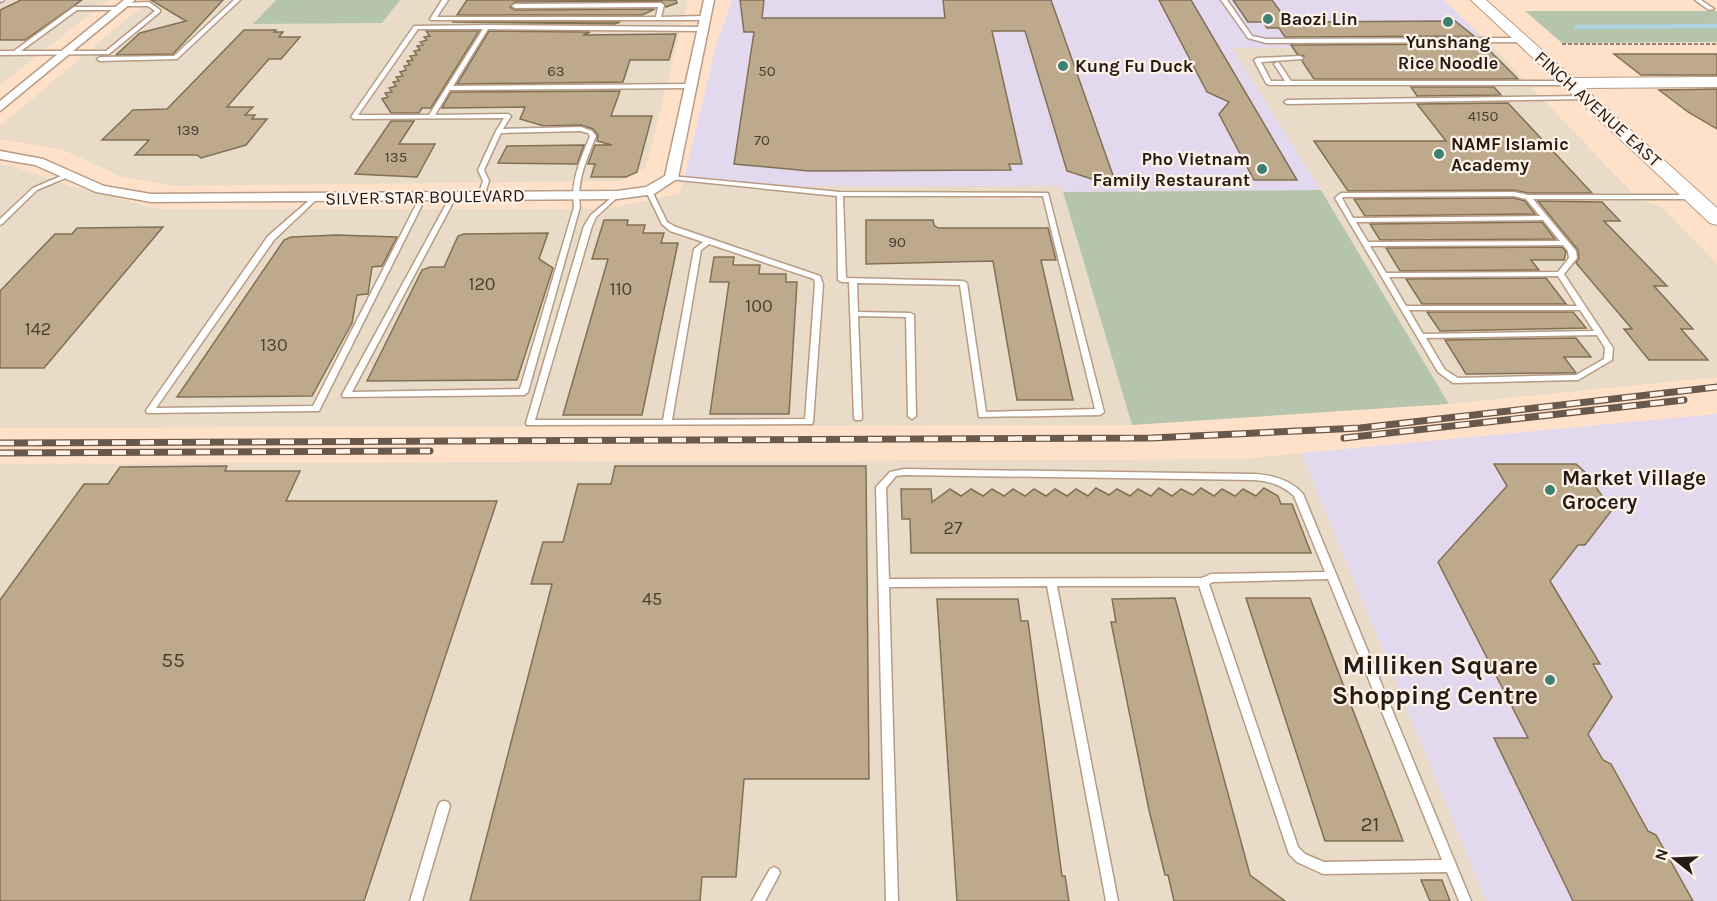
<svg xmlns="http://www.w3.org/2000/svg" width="1717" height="901" viewBox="0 0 1717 901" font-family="Karla,sans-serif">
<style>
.commercial{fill:#e2d9ee}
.industrial{fill:#e8dcc8}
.green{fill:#b4c5ac}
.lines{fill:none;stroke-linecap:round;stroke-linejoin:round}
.stream{stroke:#add1e1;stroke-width:4.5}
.building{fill:#bdaa8d;stroke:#827054;stroke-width:1.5}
.lane-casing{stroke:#b79b85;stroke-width:3}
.street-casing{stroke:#b79b85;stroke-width:3}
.secondary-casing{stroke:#b79b85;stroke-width:2}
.path{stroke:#978272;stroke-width:2;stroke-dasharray:4 2;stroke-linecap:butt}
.lane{fill:#fff;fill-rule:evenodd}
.street{fill:#fff;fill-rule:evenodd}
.secondary{fill:#fff;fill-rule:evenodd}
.rail-casing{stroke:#6a594b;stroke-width:7}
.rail{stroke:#fef2e9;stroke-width:4.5;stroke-dasharray:14;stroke-linecap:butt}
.poi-dot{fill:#3e8072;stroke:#fef2e9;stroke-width:2}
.labels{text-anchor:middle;stroke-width:4.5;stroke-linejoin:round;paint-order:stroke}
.far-number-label{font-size:15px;fill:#4c3f31}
.far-poi-label{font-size:18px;font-weight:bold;fill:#261b12;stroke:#fef2e9;text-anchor:start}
.far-street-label{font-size:18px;fill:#261b12;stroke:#fef2e9}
.number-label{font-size:18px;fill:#4c3f31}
.poi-label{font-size:21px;font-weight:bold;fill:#261b12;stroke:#fef2e9;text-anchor:start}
.near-number-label{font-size:21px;fill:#4c3f31}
.near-poi-label{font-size:26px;font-weight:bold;fill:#261b12;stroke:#fef2e9;text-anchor:end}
</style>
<rect width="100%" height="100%" fill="#ffe1c9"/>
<path class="commercial" d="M732 0H1444L1493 47 1233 48 1321 190 1063 192 1061 186H801L684 179 716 45Z
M1717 414V901H1486L1301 453Z"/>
<path class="industrial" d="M0 0H108L0 85Z
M149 0H688L646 167 620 181 173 186 120 176 61 149 0 139V126Z
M1493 47 1639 200 1662 207 1717 264V377L1449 404 1321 190 1232 48Z
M0 165 13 166 71 186 159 209H605L679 194 684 179 801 186H1061L1132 425 0 428Z
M1301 453 1486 901H0V464L1244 459Z"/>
<path class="green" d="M276 0H400L382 23 253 24Z
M1717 11V42L1562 43 1525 11Z
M1321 190 1449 404 1132 425 1063 192Z"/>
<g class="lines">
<path class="stream" d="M1576 27 1717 26"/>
</g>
<path class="building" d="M21 0H82L25 40H0V10Z
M151 0H223L173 54 116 55 140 33 186 21Z
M467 0H676L677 3 666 7 661 1 515 2 510 7 515 10 655 9 642 15H457Z
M740 0H764L762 18H945L943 0H1051L1115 181H1098L1067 171 1025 31H992L1022 164H1009L1011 170 809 171 734 164 754 32H744Z
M1159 0H1191L1297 180H1254L1219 114 1229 102 1207 92Z
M1233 0H1272L1288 22 1455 21 1474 36 1285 37 1279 28H1267L1263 22H1248Z
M452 22H620L615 24Z
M244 30H276L274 32H283L279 37H300L281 59H269L227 107H253L245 115H255L252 119H267L246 145 201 158 197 155H135L149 140H102L133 110 167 109Z
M426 31H479L431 108H422L419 113H391L382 99 388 97 385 93 392 92 389 88 396 86 393 82 399 81 396 77 403 76 400 72 406 70 404 66 410 65 407 61 413 60 410 56 417 55 414 51 420 50 417 46 423 45 420 42 427 40 424 37 430 36Z
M489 31 590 32 583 35 676 34 669 60H630L623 82 457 84Z
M1483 44 1518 79H1314L1302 61 1304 56 1297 54 1291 45Z
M1614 54H1717V75H1641Z
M1411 87H1494L1501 95 1417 96Z
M1717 89V129L1688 112 1659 90Z
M620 91 611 116H652L637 172 626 177H591L595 164H588L595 145H612L597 141 598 135 593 129 581 125 544 126 520 119 525 107 442 108 451 92Z
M1508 103 1592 193H1528L1514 190 1348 191 1314 141H1446L1417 104Z
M391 121H414L399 144H435L417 177 355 174Z
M584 145 577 164 498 163 507 146Z
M1514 198 1525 201 1535 214 1365 216 1354 199Z
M1538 201 1602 202 1620 221H1604L1667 286H1654L1693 329H1681L1708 360H1649L1624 329H1632L1576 263 1579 258 1578 250Z
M604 220H628L627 225H645L643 233H664L661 243H678L642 415H563L608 259H592Z
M866 220H933L934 225 938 228H1048L1056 260H1041L1073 400H1017L993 261 866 264Z
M1542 222 1555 239 1380 240 1370 224Z
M163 227 44 368H0V291L55 234H72L77 228Z
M548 233 539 259 553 268 517 380 367 381 422 270 430 267H444L458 236 464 234Z
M337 235 397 237 382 266 372 267 368 294 357 295 352 323 312 396 177 397 284 240 291 237Z
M1562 247 1566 252 1564 260H1531L1539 270 1400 271 1386 248Z
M714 257H734L733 265H760L759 274H786V282H797L789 414H710L729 282H710Z
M1546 278 1566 304H1422L1406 279Z
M1427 312H1573L1586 328 1440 331Z
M1576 338 1591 357H1564L1576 373H1555L1466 374 1445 340Z
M1494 464H1576L1586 473 1612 510 1585 545H1578L1550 581 1600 664H1593L1612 697 1588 734 1603 760 1611 764 1648 831 1656 835 1693 901H1573L1494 738H1528L1438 562 1507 486Z
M227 466 225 471H300L286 501H497L364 901H0V600L84 484H108L120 467Z
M615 466H866L869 779H744L736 877H702L700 901H470L552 584H531L543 542H563L578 484H611Z
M1096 488 1109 495 1117 489 1130 496 1138 489 1151 496 1159 488 1172 496 1181 489 1193 495 1201 488 1214 496 1222 489 1235 496 1243 489 1256 496 1264 488 1278 496 1281 504H1292L1311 553H911L910 519H902L901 489H931L932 502 950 489 961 496 971 489 983 496 992 489 1004 496 1013 489 1025 496 1034 489 1046 496 1055 489 1067 496 1076 489 1088 496Z
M1175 598 1250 875 1285 901H1174L1168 875H1165L1149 810 1111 622H1116L1112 599Z
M1246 598H1310L1403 841H1325Z
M937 599H1018L1021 621H1028L1062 876H1065L1069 901H957Z
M1421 880H1442L1450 901H1430Z"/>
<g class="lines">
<defs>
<path id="lane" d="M0 0H4L1 2Z
M234 0H240L177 59 100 61 97 59 100 57 174 56Z
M442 0H448L437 17H656L658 7 515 8 512 6 515 4 661 3 664 5 661 17 704 16 707 18 704 20H431L430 19Z
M1221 0H1227L1252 36 1266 39 1522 38 1525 40 1522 42 1266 43 1248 38Z
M1695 0H1701L1714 9 1709 10Z
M149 2 160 10V12L109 54 0 55V51H14L74 7H122V9L120 10H77L21 51H106L155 11 148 6H124L121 4 122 3Z
M487 25 702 27 705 29 702 31 488 29 453 86 690 84 693 86 690 88 450 90 435 115 508 114 511 116 503 129 581 127 592 131 596 136C587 159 576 181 580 207L528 392 524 395 343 397 342 395 450 197 453 195 456 197 352 392 520 389 574 207C570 181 581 159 590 136L588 133 580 131 501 133 484 170 489 181 484 196 481 198 478 196 483 181 478 170 496 131 504 118 354 119 351 117 414 26ZM418 29H483L429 115H358Z
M1300 56 1303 58 1302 59 1261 62 1271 81H1285L1274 64 1277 62 1279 63 1291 81H1569L1572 83 1569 85H1269L1266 83 1254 60 1257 58Z
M1587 96V98L1585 99 1287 104 1284 102 1287 100Z
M68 173 70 174V176L37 190 2 224 0 225V219L33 188Z
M671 176 840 192 1048 193 1104 412 1100 415 979 417 960 285 857 283 858 312 910 313 914 315 916 416 912 419 908 416 906 317 858 316 862 418 861 420H855L854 418 849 282H842L838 280 837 196 669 179 668 178ZM843 196H1043L1095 409 986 412 967 283 963 281 846 278Z
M649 189 652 191 667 222 676 227 820 276 823 284 813 422 812 424 527 425 526 423 584 226 591 215 617 193 619 194V196L596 217 592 226 535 420H663L694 249 703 242 670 231 662 224 646 191ZM709 244 814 279 815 284 805 419 672 420 701 250Z
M1514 192 1528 195H1693L1696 197 1693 199H1533L1576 251 1577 258 1564 274 1613 348 1612 360 1578 380 1453 383 1438 372 1335 198 1341 193ZM1514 196 1526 199 1540 216 1353 218 1342 198 1343 197ZM1543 220 1560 241 1368 242 1356 222ZM1563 245 1568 251 1569 258 1558 272 1386 273 1370 246ZM1558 276 1577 306H1406L1389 277ZM1409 310H1580L1594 331 1423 334ZM1597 335 1605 348 1604 359 1576 375 1458 378 1445 370 1426 338Z
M423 195 426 197 319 411 147 413 146 411 147 409 268 236 313 197H317V199L274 240 156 408 313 406 420 197Z
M904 469 1254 474C1272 475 1291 480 1303 494L1471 901H1459L1447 872 1323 874 1297 862 1289 854 1199 586H1057L1118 901H1106L1047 586 889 587 898 901H886L876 487 890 472ZM904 475 1254 480C1270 481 1282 485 1294 496L1325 572 1211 574 1202 578 889 579 886 488 896 476ZM1328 579 1442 860 1324 862 1305 854 1298 847 1209 584 1213 582Z
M444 801 448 802 450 806 422 901H410L438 806 440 802Z
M774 867 778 869 780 873 765 901H752L770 869Z"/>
<path id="street" d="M124 0H135L0 111V101Z
M704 0H714L678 178 654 194 617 199 151 202 96 192 35 165 0 159V151L43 159 104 186 151 194 617 191 646 187 665 176Z"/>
<path id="secondary" d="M1471 0H1486L1573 78 1717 77V87L1584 88 1717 208V225L1710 223Z"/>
</defs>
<use href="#lane" class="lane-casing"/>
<use href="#street" class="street-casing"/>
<use href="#secondary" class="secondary-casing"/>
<path class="path" d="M1562 44H1717"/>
<use href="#lane" class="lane"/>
<use href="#street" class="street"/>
<use href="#secondary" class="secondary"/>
<defs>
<path id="rail" d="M1344 438 1684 400
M0 443 1152 438 1360 428 1717 387
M0 453 430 451"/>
</defs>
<use href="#rail" class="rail-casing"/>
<use href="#rail" class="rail"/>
</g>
<g class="poi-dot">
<circle cx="1268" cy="19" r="6"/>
<circle cx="1448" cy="22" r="6"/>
<circle cx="1063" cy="66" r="6"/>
<circle cx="1439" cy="154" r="6"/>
<circle cx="1262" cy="169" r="6"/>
<circle cx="1550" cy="490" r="6"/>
<circle cx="1550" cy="680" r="6"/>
</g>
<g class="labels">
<g class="far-number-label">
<text x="556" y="76">63</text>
<text x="767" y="76">50</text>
<text x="1483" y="121">4150</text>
<text x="188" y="135">139</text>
<text x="762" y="145">70</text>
<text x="396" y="162">135</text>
<text x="897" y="247">90</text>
</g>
<g class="far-poi-label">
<text x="1280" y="25">Baozi Lin</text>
<text x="1448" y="48" text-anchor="middle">Yunshang<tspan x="1448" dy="21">Rice Noodle</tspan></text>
<text x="1075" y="72">Kung Fu Duck</text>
<text x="1451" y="150">NAMF Islamic<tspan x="1451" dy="21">Academy</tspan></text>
<text x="1250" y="165" text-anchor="end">Pho Vietnam<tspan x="1250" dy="21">Family Restaurant</tspan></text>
</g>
<g class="far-street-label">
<text transform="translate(1598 109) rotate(42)" y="6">FINCH AVENUE EAST</text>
<text transform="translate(425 197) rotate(-1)" y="6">SILVER STAR BOULEVARD</text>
</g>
<g class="number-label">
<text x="482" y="290">120</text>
<text x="621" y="295">110</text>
<text x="759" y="312">100</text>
<text x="38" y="335">142</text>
<text x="274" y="351">130</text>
<text x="953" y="534">27</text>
<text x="652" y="605">45</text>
</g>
<g class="poi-label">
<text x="1562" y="485">Market Village<tspan x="1562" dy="24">Grocery</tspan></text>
</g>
<g class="near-number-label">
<text x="173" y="667">55</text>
<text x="1370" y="831">21</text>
</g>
<g class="near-poi-label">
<text x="1538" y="674">Milliken Square<tspan x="1538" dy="30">Shopping Centre</tspan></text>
</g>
</g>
<g transform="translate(1675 859) rotate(288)" stroke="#fef2e9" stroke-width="4.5" paint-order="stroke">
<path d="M0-4.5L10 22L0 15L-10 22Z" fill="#261b12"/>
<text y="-9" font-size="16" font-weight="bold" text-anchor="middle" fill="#261b12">N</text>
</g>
</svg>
